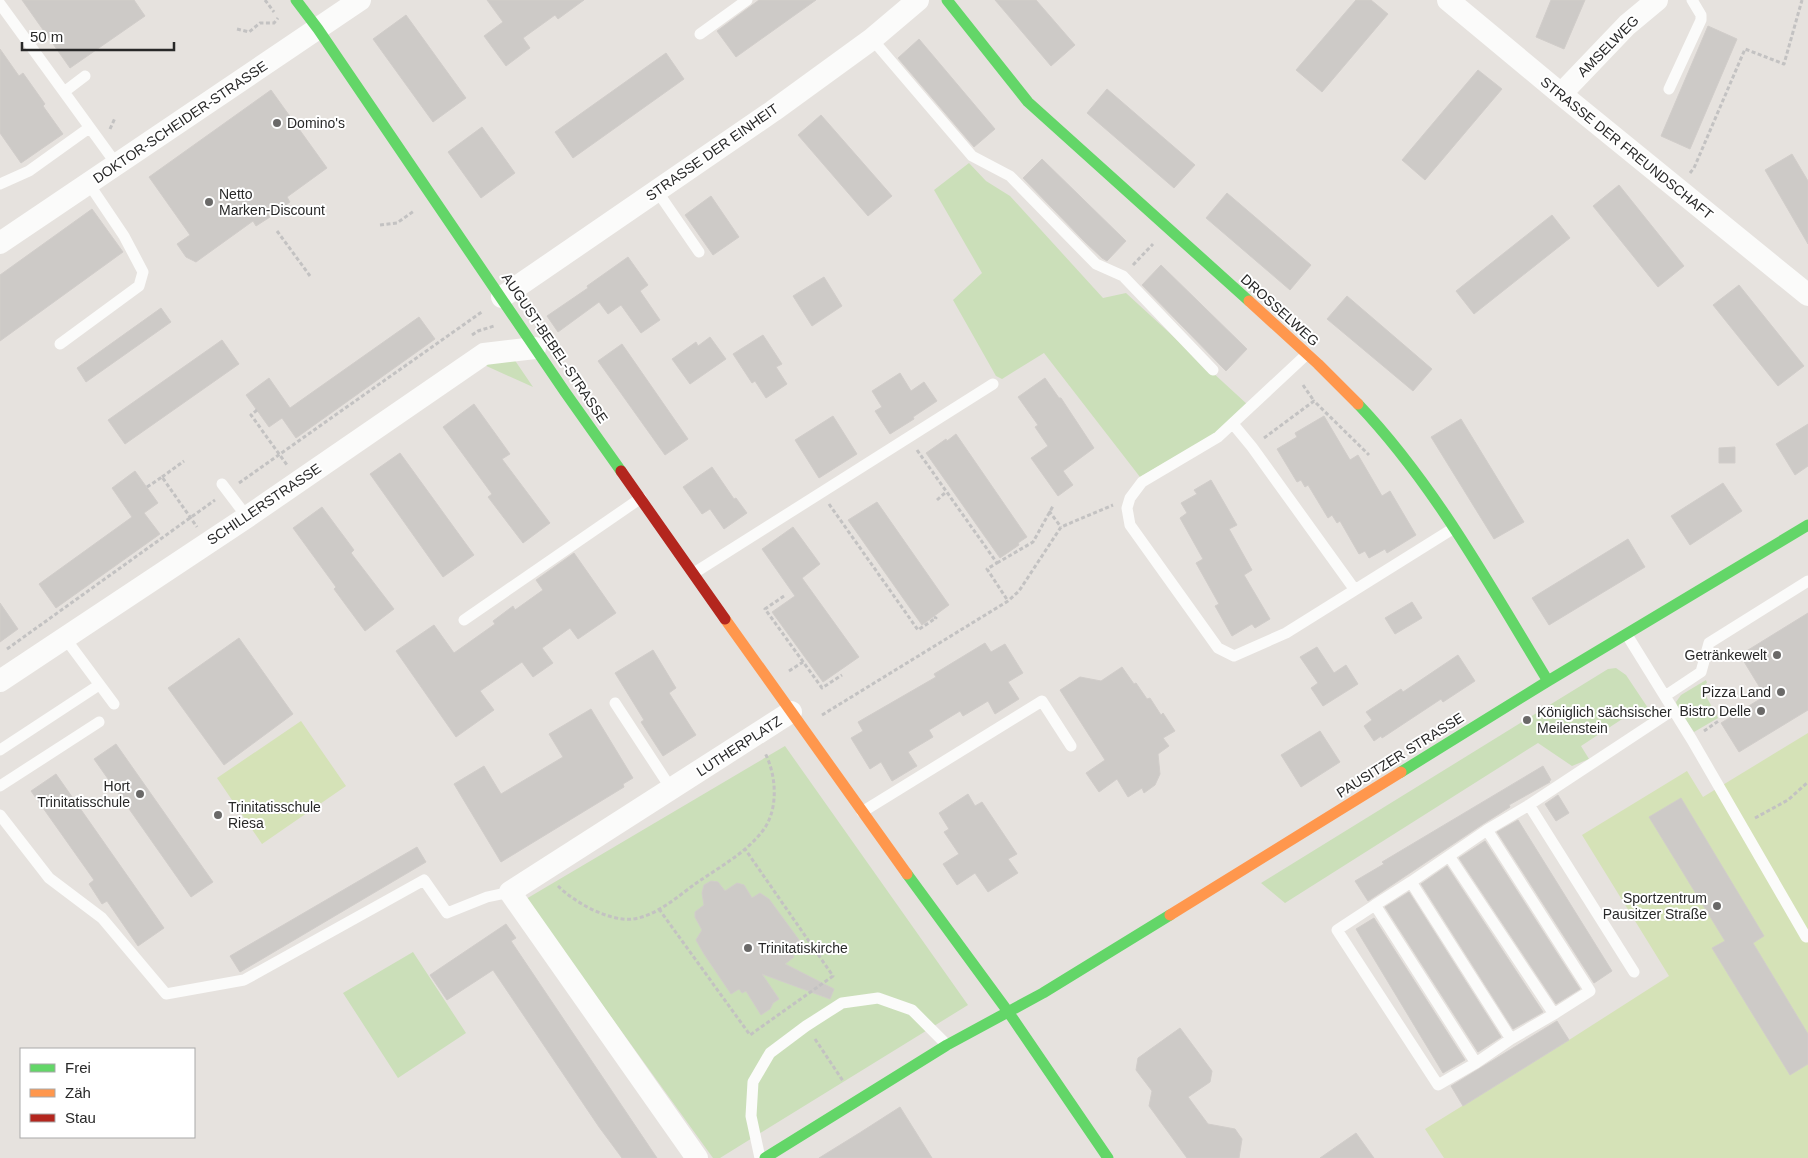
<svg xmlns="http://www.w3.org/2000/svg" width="1808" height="1158" viewBox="0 0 1808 1158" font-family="Helvetica,sans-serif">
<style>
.green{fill:#cbdfb9}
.pitch{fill:#d5e2b7}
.building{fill:#cdcac7;stroke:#d1cdca}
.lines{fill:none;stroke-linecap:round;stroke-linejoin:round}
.path{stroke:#c3c2c2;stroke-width:3;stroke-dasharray:4 2.5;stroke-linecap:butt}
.lane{stroke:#fbfbfa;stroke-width:11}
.street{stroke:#fbfbfa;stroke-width:22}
.fast{stroke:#63d668;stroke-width:11}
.slow{stroke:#ff974d;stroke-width:11}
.jam{stroke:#b3261e;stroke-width:11}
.poi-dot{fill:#6a6968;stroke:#fff;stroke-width:2}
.labels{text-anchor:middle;stroke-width:4;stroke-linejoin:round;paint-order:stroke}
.street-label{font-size:14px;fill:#282828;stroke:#fff}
.poi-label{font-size:14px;fill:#282828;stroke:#fff;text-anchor:start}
</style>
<rect width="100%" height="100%" fill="#e6e2de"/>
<path class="green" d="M969 163 986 181 1010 196 1103 298 1126 293 1248 405 1221 430 1140 477 1044 353 1002 379 996 376 953 300 982 273 934 190Z
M514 359 533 387 482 364Z
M1616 668 1626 675 1654 717 1648 720 1639 708 1581 746 1589 759 1572 766 1538 743 1285 903 1261 883 1608 669Z
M1706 680 1707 683 1701 687 1718 718 1694 732 1678 709 1676 702 1681 695Z
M785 746 968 1005 720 1158H713L526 899Z
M413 952 466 1033 398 1078 343 993Z"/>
<path class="pitch" d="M301 721 346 786 262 844 217 778Z
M1808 733V1158H1444L1425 1129 1569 1040 1669 976 1582 835 1687 771 1703 797Z"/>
<path class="building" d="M22 0H134L145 16 70 68Z
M487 0H584L558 19 555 15 523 38 530 48 506 66 484 36 503 22Z
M759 0H816L736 57 717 31Z
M995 0H1036L1075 45 1051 66Z
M1356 0H1371L1388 14 1322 92 1296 70Z
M1551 0H1585L1564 49 1536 37Z
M406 15 466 98 433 122 373 39Z
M1708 26 1737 39 1690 149 1661 136Z
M919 39 995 129 974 147 898 58Z
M0 49 19 76 23 73 45 104 43 106 63 134 21 163 0 133Z
M666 53 684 79 573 158 555 132Z
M1478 70 1502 89 1425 180 1402 160Z
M1107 89 1195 165 1174 188 1087 113Z
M271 90 327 168 287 197 290 202 270 217 256 226 253 221 196 262 186 257 177 244 190 235 149 177Z
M821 115 892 196 868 216 798 135Z
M482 127 515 173 481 198 448 152Z
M1792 154 1808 181V244L1765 170Z
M1042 159 1126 241 1107 261 1102 258 1085 242 1023 178Z
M1619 185 1684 266 1658 287 1593 206Z
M1227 193 1311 265 1290 290 1206 218Z
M711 196 739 237 713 255 685 215Z
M92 209 123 252 0 341V275Z
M1552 215 1570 238 1474 314 1456 291Z
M628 257 648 285 640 291 660 320 641 333 621 305 608 314 599 302 558 332 547 316 588 288 587 286Z
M1161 265 1247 349 1226 371 1142 285Z
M824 277 842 306 812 326 793 296Z
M1739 285 1804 366 1778 386 1713 305Z
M1347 296 1432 369 1413 391 1327 319Z
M161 308 171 322 86 382 77 368Z
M419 317 435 339 296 438 282 418 269 427 246 395 269 378 290 408Z
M763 335 782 364 776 367 787 384 766 398 755 381 752 383 733 354Z
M710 337 726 359 690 384 672 359 696 342 698 346Z
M222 340 239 364 125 444 108 420Z
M622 344 688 439 665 455 598 361Z
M900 373 911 391 924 382 937 401 913 417 914 419 890 434 875 411 882 407 872 391Z
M1045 378 1059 398H1061L1094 448 1063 471 1073 485 1058 496 1031 458 1048 446 1035 427 1038 425 1018 397Z
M474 404 510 454 502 459 550 523 523 543 488 497 492 494 443 427Z
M833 416 857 454 819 478 795 440Z
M1324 416 1350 460 1358 455 1382 496 1390 491 1416 535 1387 553 1385 549 1369 558 1365 551 1359 554 1340 521 1337 523 1332 515 1328 518 1308 485 1305 487 1301 480 1297 482 1277 449 1297 437 1295 433Z
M1461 419 1524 522 1494 539 1431 437Z
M1808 424V466L1795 475 1776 444Z
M956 434 1027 537 1018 543 1019 545 1000 558 926 453 946 439 947 441Z
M1735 447V463H1719V448Z
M400 453 474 555 443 577 370 474Z
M712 467 734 499 736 498 747 513 724 529 710 509 702 514 683 487Z
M135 471 158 503 144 513 160 534 56 608 39 584 132 517 112 488Z
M1211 480 1237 525 1229 529 1252 570 1244 575 1270 619 1255 628 1252 624 1232 636 1215 606 1219 604 1196 563 1203 559 1180 518 1187 513 1181 503 1197 494 1194 490Z
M1723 483 1742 511 1690 545 1671 516Z
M877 502 949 605 922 625 848 520Z
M322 507 354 550 351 553 394 609 365 631 334 589 336 587 293 528Z
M793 527 820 564 802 578 859 657 823 682 772 612 795 596 762 549Z
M1628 539 1645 567 1549 625 1532 598Z
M574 553 616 613 578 639 570 628 542 648 553 663 533 677 522 662 480 691 494 710 456 737 396 651 434 625 454 653 495 624 493 621 513 606 515 610 543 590 536 580Z
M1412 602 1422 618 1395 634 1385 618Z
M0 603 18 629 0 642Z
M1808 613V710L1739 752 1721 723 1765 696 1740 655Z
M239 638 293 714 224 765 168 688Z
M985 643 991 652 1005 644 1023 673 1008 682 1019 699 995 714 988 701 963 716 960 711 929 730 933 737 908 752 917 766 892 781 881 762 870 769 851 738 863 731 858 722 936 677 934 674Z
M1317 647 1334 673 1346 665 1358 684 1323 706 1311 688 1318 683 1300 657Z
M653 650 676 688 669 693 696 735 663 756 641 722 644 720 615 673Z
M1458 655 1475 681 1443 702 1441 699 1382 738 1381 736 1374 741 1364 726 1372 720 1366 712 1401 689 1403 692Z
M1122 667 1134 684 1136 683 1147 699 1150 698 1161 715 1163 713 1175 731 1163 738 1169 746 1158 754 1160 774 1155 785 1144 793 1142 788 1128 797 1117 779 1099 792 1086 773 1105 760 1060 690 1080 677 1101 681Z
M591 709 633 778 623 784 624 787 501 862 454 784 484 766 501 794 563 757 549 734Z
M1320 731 1340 762 1301 787 1281 755Z
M116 744 213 882 191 897 94 759Z
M1543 766 1551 780 1549 781 1550 782 1509 805 1510 807 1483 824 1368 901 1355 881 1384 864 1382 862Z
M56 774 164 928 138 946 107 901 102 904 89 884 94 880 31 791Z
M968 794 975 806 982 802 1017 854 1008 859 1018 873 988 892 975 873 957 885 943 864 959 854 944 832 949 829 939 813Z
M1558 795 1569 813 1556 821 1545 804Z
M1681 798 1764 936 1753 943 1808 1034V1064L1790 1075 1712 948 1725 941 1649 817Z
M1518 820 1612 971 1594 983 1497 832Z
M1485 841 1580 989 1556 1004 1459 858Z
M417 847 426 862 240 972 230 956Z
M1447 866 1543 1012 1513 1029 1421 884Z
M711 881 718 882 725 891 737 883 744 885 752 898 760 893 769 899 802 944 790 951 794 957 785 964 834 989 830 999 762 974 779 999 773 1003 770 1009 761 1015 746 991 742 993 739 989 731 994 704 954 696 940 702 930 695 917V912L704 905 702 893 704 885Z
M1409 892 1501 1037 1478 1052 1385 907Z
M1374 918 1465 1060 1443 1073 1356 929Z
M506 924 516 938 511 941 657 1158H622L599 1127 493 970 447 1000 430 975Z
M1557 1021 1569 1040 1463 1106 1451 1086Z
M1180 1028 1212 1071 1210 1082 1188 1097 1208 1124 1235 1129 1242 1139 1239 1158H1187L1149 1106 1152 1091 1136 1070 1138 1058Z
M900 1107 932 1158H819L861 1132Z
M1356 1133 1374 1158H1320Z"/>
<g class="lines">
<path class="path" d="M265 0 274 12
M237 29 249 32 260 23H274L278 18
M110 129 115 118
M1690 173 1694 168 1745 49 1784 64 1802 0
M380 225 397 223 414 211
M277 231 310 276
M1133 265 1153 244
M472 335 478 331 494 326
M1303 385 1314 401
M257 410 251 415 287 465
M1264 438 1314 401 1369 455
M917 450 997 563 987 569 1008 601
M162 477 184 461
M239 483 483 311
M147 487 162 477 197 527
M937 500 946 492
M829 504 918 630 936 618 934 617
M1049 511 1061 527
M997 563 1033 542 1053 506
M784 596 765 609 822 688 842 675
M7 649 215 500
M789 671 803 662
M822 715 1008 601 1019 591 1061 527 1113 505
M1704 731 1720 720
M1755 818 1788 800 1808 782
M558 886C574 902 609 922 633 919 656 916 677 897 695 884 718 868 744 854 761 833 779 812 777 776 765 753
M659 909 750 1035 833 976 745 849
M815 1039 843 1081"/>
<path class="lane" d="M0 4 64 92
M700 34 747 0
M872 39 972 156 1010 176 1096 264 1123 276 1213 370
M85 76 64 92 117 165
M1669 89 1701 20V15L1692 0
M0 184 29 171 89 128
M657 191 699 252
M60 344 139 286 143 272 124 236 89 184
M1307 354 1218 437 1142 482 1130 498 1127 508 1130 525 1218 648 1234 656 1286 633 1454 528
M1233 424 1252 447 1355 590
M222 484 247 517
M694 573 993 384
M464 620 641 498
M1627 635 1692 740 1806 937
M65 638 114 704
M1665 696 1701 672 1709 643 1808 581
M615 703 672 790
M0 750 99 685
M0 786 99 722
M862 812 1042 701 1071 746
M0 815 49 878 102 918 166 994 244 980 424 880 447 913 487 897 510 892
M1487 830 1449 856 1554 1014 1590 991 1487 830 1529 805
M1449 856 1411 882 1511 1039 1554 1014
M1411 882 1375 905 1476 1063 1511 1039
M1375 905 1337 930 1438 1085 1476 1063
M1634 972 1529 805 1673 710
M760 1158 751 1116 753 1082 770 1053 806 1026 842 1003 878 998 912 1010 947 1045"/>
<path class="street" d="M1448 0 1561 94 1808 295
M1561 94 1627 25 1657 0
M0 243 360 0
M502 297 773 111 872 39 918 0
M0 681 247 517 484 354 535 348
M697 1158 510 892 791 712"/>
<path class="fast" d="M296 0 318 29 565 392 621 471
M947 0 1028 102 1249 301
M1358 404C1435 485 1490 586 1548 681
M1401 772 1548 681 1808 525
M907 874 1009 1013 1108 1158
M765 1158 947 1045 1043 993 1170 915"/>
<path class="slow" d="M1249 301 1318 364 1358 404
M725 619 907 874
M1170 915 1401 772"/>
<path class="jam" d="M621 471 725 619"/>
</g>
<g class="poi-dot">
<circle cx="277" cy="123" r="5"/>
<circle cx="209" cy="202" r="5"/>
<circle cx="1777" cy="655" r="5"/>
<circle cx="1781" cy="692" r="5"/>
<circle cx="1761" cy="711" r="5"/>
<circle cx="1527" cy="720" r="5"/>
<circle cx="140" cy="794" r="5"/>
<circle cx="218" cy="815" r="5"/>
<circle cx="1717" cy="906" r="5"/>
<circle cx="748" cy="948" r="5"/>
</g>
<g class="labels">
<g class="street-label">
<text transform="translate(1608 46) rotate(-45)" y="5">AMSELWEG</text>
<text transform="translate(180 122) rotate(-34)" y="5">DOKTOR-SCHEIDER-STRASSE</text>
<text transform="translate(1627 148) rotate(39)" y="5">STRASSE DER FREUNDSCHAFT</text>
<text transform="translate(712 152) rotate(-35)" y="5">STRASSE DER EINHEIT</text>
<text transform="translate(1280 310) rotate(42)" y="5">DROSSELWEG</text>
<text transform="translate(555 348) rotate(56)" y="5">AUGUST-BEBEL-STRASSE</text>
<text transform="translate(264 504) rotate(-34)" y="5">SCHILLERSTRASSE</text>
<text transform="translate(739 746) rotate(-33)" y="5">LUTHERPLATZ</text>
<text transform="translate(1400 755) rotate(-32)" y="5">PAUSITZER STRASSE</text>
</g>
<g class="poi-label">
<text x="287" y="128">Domino's</text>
<text x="219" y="199">Netto<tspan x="219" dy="16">Marken-Discount</tspan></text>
<text x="1767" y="660" text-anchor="end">Getränkewelt</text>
<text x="1771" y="697" text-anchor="end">Pizza Land</text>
<text x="1751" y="716" text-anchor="end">Bistro Delle</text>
<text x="1537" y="717">Königlich sächsischer<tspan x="1537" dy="16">Meilenstein</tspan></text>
<text x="130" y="791" text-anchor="end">Hort<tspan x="130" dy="16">Trinitatisschule</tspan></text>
<text x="228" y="812">Trinitatisschule<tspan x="228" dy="16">Riesa</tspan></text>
<text x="1707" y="903" text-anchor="end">Sportzentrum<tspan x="1707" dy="16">Pausitzer Straße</tspan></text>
<text x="758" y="953">Trinitatiskirche</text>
</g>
</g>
<rect x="20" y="1048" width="175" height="90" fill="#ffffff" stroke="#a9a9a9"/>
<rect x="30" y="1064" width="25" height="8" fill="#63d668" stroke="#a9a9a9"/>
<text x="65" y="1073" font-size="15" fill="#282828">Frei</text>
<rect x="30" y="1089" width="25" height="8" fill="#ff974d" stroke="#a9a9a9"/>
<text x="65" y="1098" font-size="15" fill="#282828">Zäh</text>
<rect x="30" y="1114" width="25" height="8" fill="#b3261e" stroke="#a9a9a9"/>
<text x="65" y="1123" font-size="15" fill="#282828">Stau</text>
<path d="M22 42v8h152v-8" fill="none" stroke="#282828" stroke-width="2.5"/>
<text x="30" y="42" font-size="15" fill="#282828" stroke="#ffffff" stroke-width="4" paint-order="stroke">50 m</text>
</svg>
